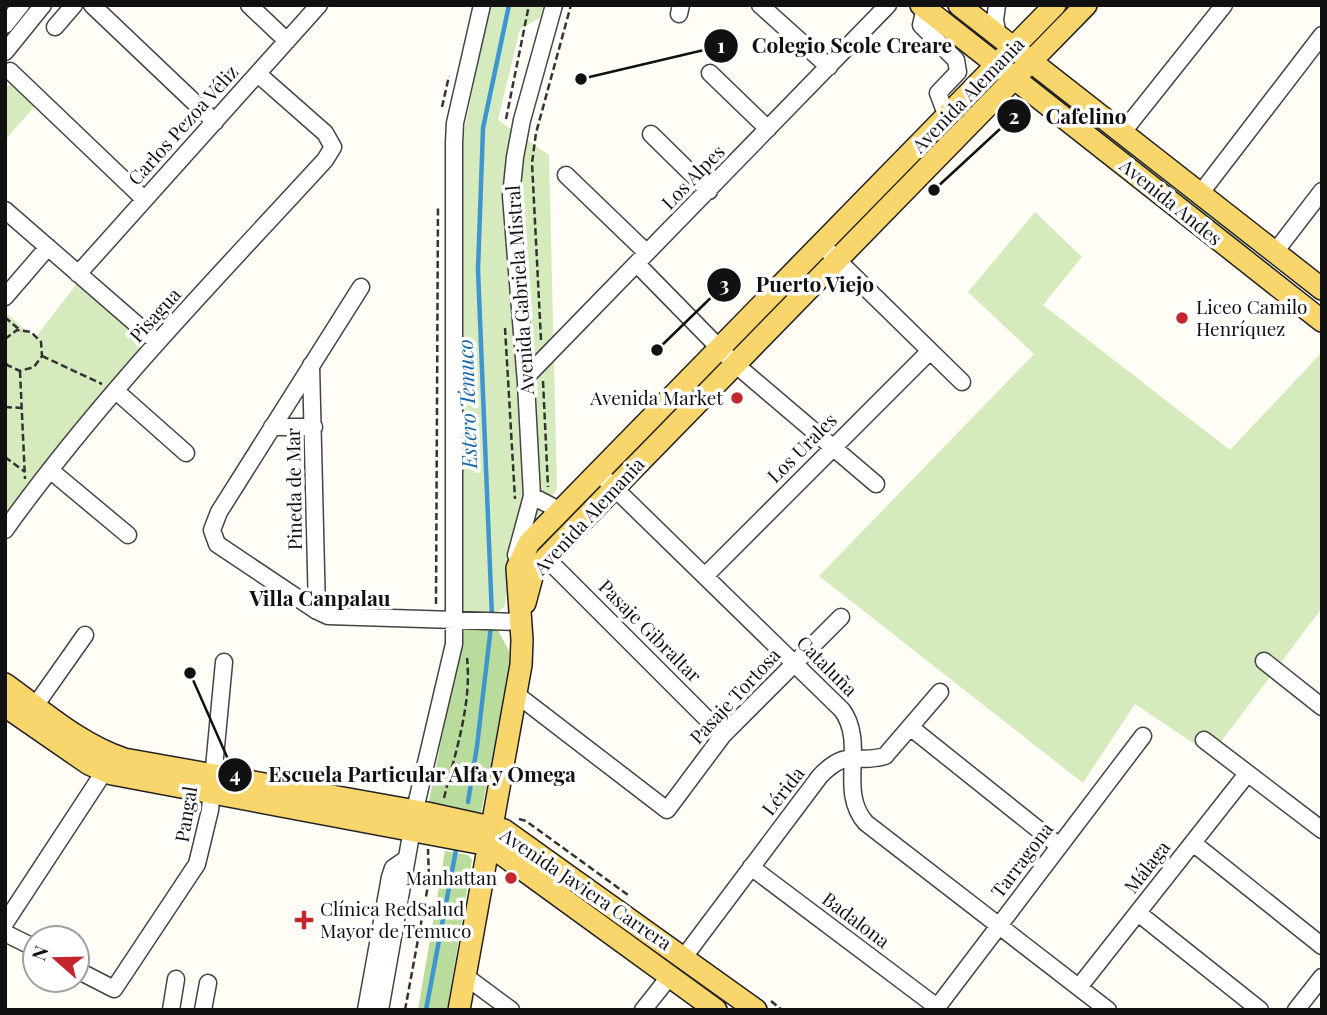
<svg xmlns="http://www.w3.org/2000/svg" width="1327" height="1015" viewBox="0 0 1327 1015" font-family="'Playfair Display',serif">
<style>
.green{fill:#d5ebbd}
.forest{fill:#b9dc9c}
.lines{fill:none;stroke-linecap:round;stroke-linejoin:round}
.stream{stroke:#3f96cf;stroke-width:4.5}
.minor-casing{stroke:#444;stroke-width:19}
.major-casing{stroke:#222;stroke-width:24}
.path{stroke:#333;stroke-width:2.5;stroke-dasharray:7 3.5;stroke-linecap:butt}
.minor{stroke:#fff;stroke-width:16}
.major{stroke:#f9d66b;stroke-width:21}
.poi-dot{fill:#c4262e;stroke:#fff;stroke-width:2.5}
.labels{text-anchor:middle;stroke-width:7;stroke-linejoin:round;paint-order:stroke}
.street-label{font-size:19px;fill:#111;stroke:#fff}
.poi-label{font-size:19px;fill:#111;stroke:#fff;text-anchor:start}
.water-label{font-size:21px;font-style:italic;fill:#1768a6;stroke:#fff}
.neighbourhood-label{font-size:21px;font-weight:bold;fill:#111;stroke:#fff}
.leader{fill:none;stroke:#111;stroke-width:2.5}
.callout-dot{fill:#111;stroke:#fff;stroke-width:2.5}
.mark-label{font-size:21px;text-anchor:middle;font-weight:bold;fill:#fff}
.callout-label{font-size:21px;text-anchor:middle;font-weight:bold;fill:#111;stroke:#fff;stroke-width:7;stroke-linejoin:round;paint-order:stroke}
</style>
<rect width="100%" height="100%" fill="#fffdf5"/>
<path class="green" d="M490 5H544L540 18 520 29 498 120 549 155 557 489 512 551 505 606 497 613H459L463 136Z
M13 81 37 104 5 140V89Z
M1051 90 1251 244 1246 251 1046 96Z
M1035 212 1082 257 1043 305 1230 450 1322 352V608L1211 755 1135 704 1083 783 819 576 1034 354 968 292Z
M79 281 150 343 5 522V312L35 338Z"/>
<path class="forest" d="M464 629 498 630 509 651 510 670 480 818 428 806Z
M445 851 468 855 472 860 447 1010H418Z"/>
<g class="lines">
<path class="stream" d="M492 617 478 270 483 128 509 5
M468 802 477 746 491 626
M426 1010 456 850"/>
<defs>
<path id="minor" d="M92 5 215 122
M249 5 287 41
M760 5 829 67
M997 5 995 20 998 36
M925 8 921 25 956 60 958 72
M679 14 681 5
M5 25 21 5
M55 27 74 5
M5 52 43 5
M10 71 144 199
M710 73 768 129
M947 117 938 93 958 72
M1122 133 1224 5
M651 134 709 191
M566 175 647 253
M1200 194 1322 35
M5 210 157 342
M822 245 962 382
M1275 252 1322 191
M637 264 735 364 876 484
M78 274 319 5
M361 287 219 512 212 530 217 544 317 611 328 616 521 622
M5 297 48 247
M311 365 317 611
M526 377 888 5
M116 391 186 453
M272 427H314
M50 470 128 535
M599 473 842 710C867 744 837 791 866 823L1108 1010
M532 496 561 511
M5 530C100 397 215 280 325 160L333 147 325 133 258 74
M516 555 532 496 526 383 511 196 515 157 522 120 554 5
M546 558 723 735
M705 576 930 351
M1264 661 1322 707
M516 694 667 810 723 735 841 617
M35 706 85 635
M910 727 1059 846
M1204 740 1322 830
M1193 843 1322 946
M751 867 937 1007
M1138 913 1260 1010
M5 923 104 772
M5 933 35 948
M684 957 820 776C848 747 855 765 885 756L940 692
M77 970 114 989 197 864 210 810 224 662
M465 976 511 1010
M1079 987 1247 774
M171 1010 176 979
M203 1010 208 983
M366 1010 390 877 393 868 406 859
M380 1010 417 801 454 644V143L455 123 482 5
M643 1010 670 976
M935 1010 1143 736
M1296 1010 1322 977"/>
<path id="major" d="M921 5 1322 321
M959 5 1322 289
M525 603 533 573 546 558 1086 5
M5 684C43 711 79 744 124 759L427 813 504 830 756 1010
M5 706 89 764 112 774 489 845 716 1010
M459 1010 521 665 522 640 517 568 529 543 1055 5"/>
</defs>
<use href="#minor" class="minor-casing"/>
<use href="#major" class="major-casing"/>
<path class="path" d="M442 107 449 76
M506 119 529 5
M5 321 7 319 21 331
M505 328 515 499
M5 339 17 330 31 332 41 342 42 356 34 367 20 371 7 365 5 360
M541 340 532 163 536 133 571 5
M42 356 102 384
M20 371 25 479
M543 381 548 487
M5 407 22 408
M5 457 25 472
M436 604 438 205
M444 798C455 753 472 705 467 658
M519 819 526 821 628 895
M771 1001 782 1010
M405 1010 429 880 428 849"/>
<use href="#minor" class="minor"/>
<use href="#major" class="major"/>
</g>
<g class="poi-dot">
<circle cx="1182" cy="318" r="7"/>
<circle cx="737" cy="398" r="7"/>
<circle cx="511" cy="878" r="7"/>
<path d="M300.5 909.5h7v7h7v7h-7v7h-7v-7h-7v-7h7z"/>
</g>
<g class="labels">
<g class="street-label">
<text transform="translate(968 95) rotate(-46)" y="7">Avenida Alemania</text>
<text transform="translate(183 125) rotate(-48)" y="7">Carlos Pezoa Véliz</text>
<text transform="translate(693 177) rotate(-46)" y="7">Los Alpes</text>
<text transform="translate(1171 202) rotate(39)" y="7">Avenida Andes</text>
<text transform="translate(520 290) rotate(-94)" y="7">Avenida Gabriela Mistral</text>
<text transform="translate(155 315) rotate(-48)" y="7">Pisagua</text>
<text transform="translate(802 448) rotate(-45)" y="7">Los Urales</text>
<text transform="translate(294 489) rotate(-91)" y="7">Pineda de Mar</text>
<text transform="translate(589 516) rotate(-47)" y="7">Avenida Alemania</text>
<text transform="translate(650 631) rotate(45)" y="7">Pasaje Gibraltar</text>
<text transform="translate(827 666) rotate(45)" y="7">Cataluña</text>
<text transform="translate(735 696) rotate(-47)" y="7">Pasaje Tortosa</text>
<text transform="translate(783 791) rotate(-52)" y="7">Lérida</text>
<text transform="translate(186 814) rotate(-81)" y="7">Pangal</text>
<text transform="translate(1022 860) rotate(-53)" y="7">Tarragona</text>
<text transform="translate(1147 867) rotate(-52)" y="7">Málaga</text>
<text transform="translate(586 889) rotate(34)" y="7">Avenida Javiera Carrera</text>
<text transform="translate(856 920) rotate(37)" y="7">Badalona</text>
</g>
<g class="poi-label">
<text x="1196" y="314">Liceo Camilo<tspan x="1196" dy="22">Henríquez</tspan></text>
<text x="723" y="405" text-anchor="end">Avenida Market</text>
<text x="497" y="885" text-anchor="end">Manhattan</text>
<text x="320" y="916">Clínica RedSalud<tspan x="320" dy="22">Mayor de Temuco</tspan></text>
</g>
<g class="water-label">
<text transform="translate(468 404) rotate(-92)" y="7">Estero Temuco</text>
</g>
<g class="neighbourhood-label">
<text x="320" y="606">Villa Canpalau</text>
</g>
</g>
<path class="leader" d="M581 79L721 46M934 190L1014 116M657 350L724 285M190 673L235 775"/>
<g class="callout-dot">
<circle cx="581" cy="79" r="7"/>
<circle cx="934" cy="190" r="7"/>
<circle cx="657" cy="350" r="7"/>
<circle cx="190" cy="673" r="7"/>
<circle cx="721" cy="46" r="18"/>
<circle cx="1014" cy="116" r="18"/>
<circle cx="724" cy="285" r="18"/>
<circle cx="235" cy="775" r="18"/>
</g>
<g class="mark-label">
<text x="721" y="53">1</text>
<text x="1014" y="124">2</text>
<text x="724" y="292">3</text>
<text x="235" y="782">4</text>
</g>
<g class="callout-label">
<text x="852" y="53">Colegio Scole Creare</text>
<text x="1086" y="124">Cafelino</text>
<text x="815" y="292">Puerto Viejo</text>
<text x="422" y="782">Escuela Particular Alfa y Omega</text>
</g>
<rect width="1327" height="1015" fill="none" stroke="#111111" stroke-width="14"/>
<g transform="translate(56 959) rotate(290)"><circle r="33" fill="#ffffff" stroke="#a0a0a0" stroke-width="2"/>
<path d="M0-5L12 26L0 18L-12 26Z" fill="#c4262e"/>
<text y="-10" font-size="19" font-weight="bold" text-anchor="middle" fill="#111111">N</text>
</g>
</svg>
